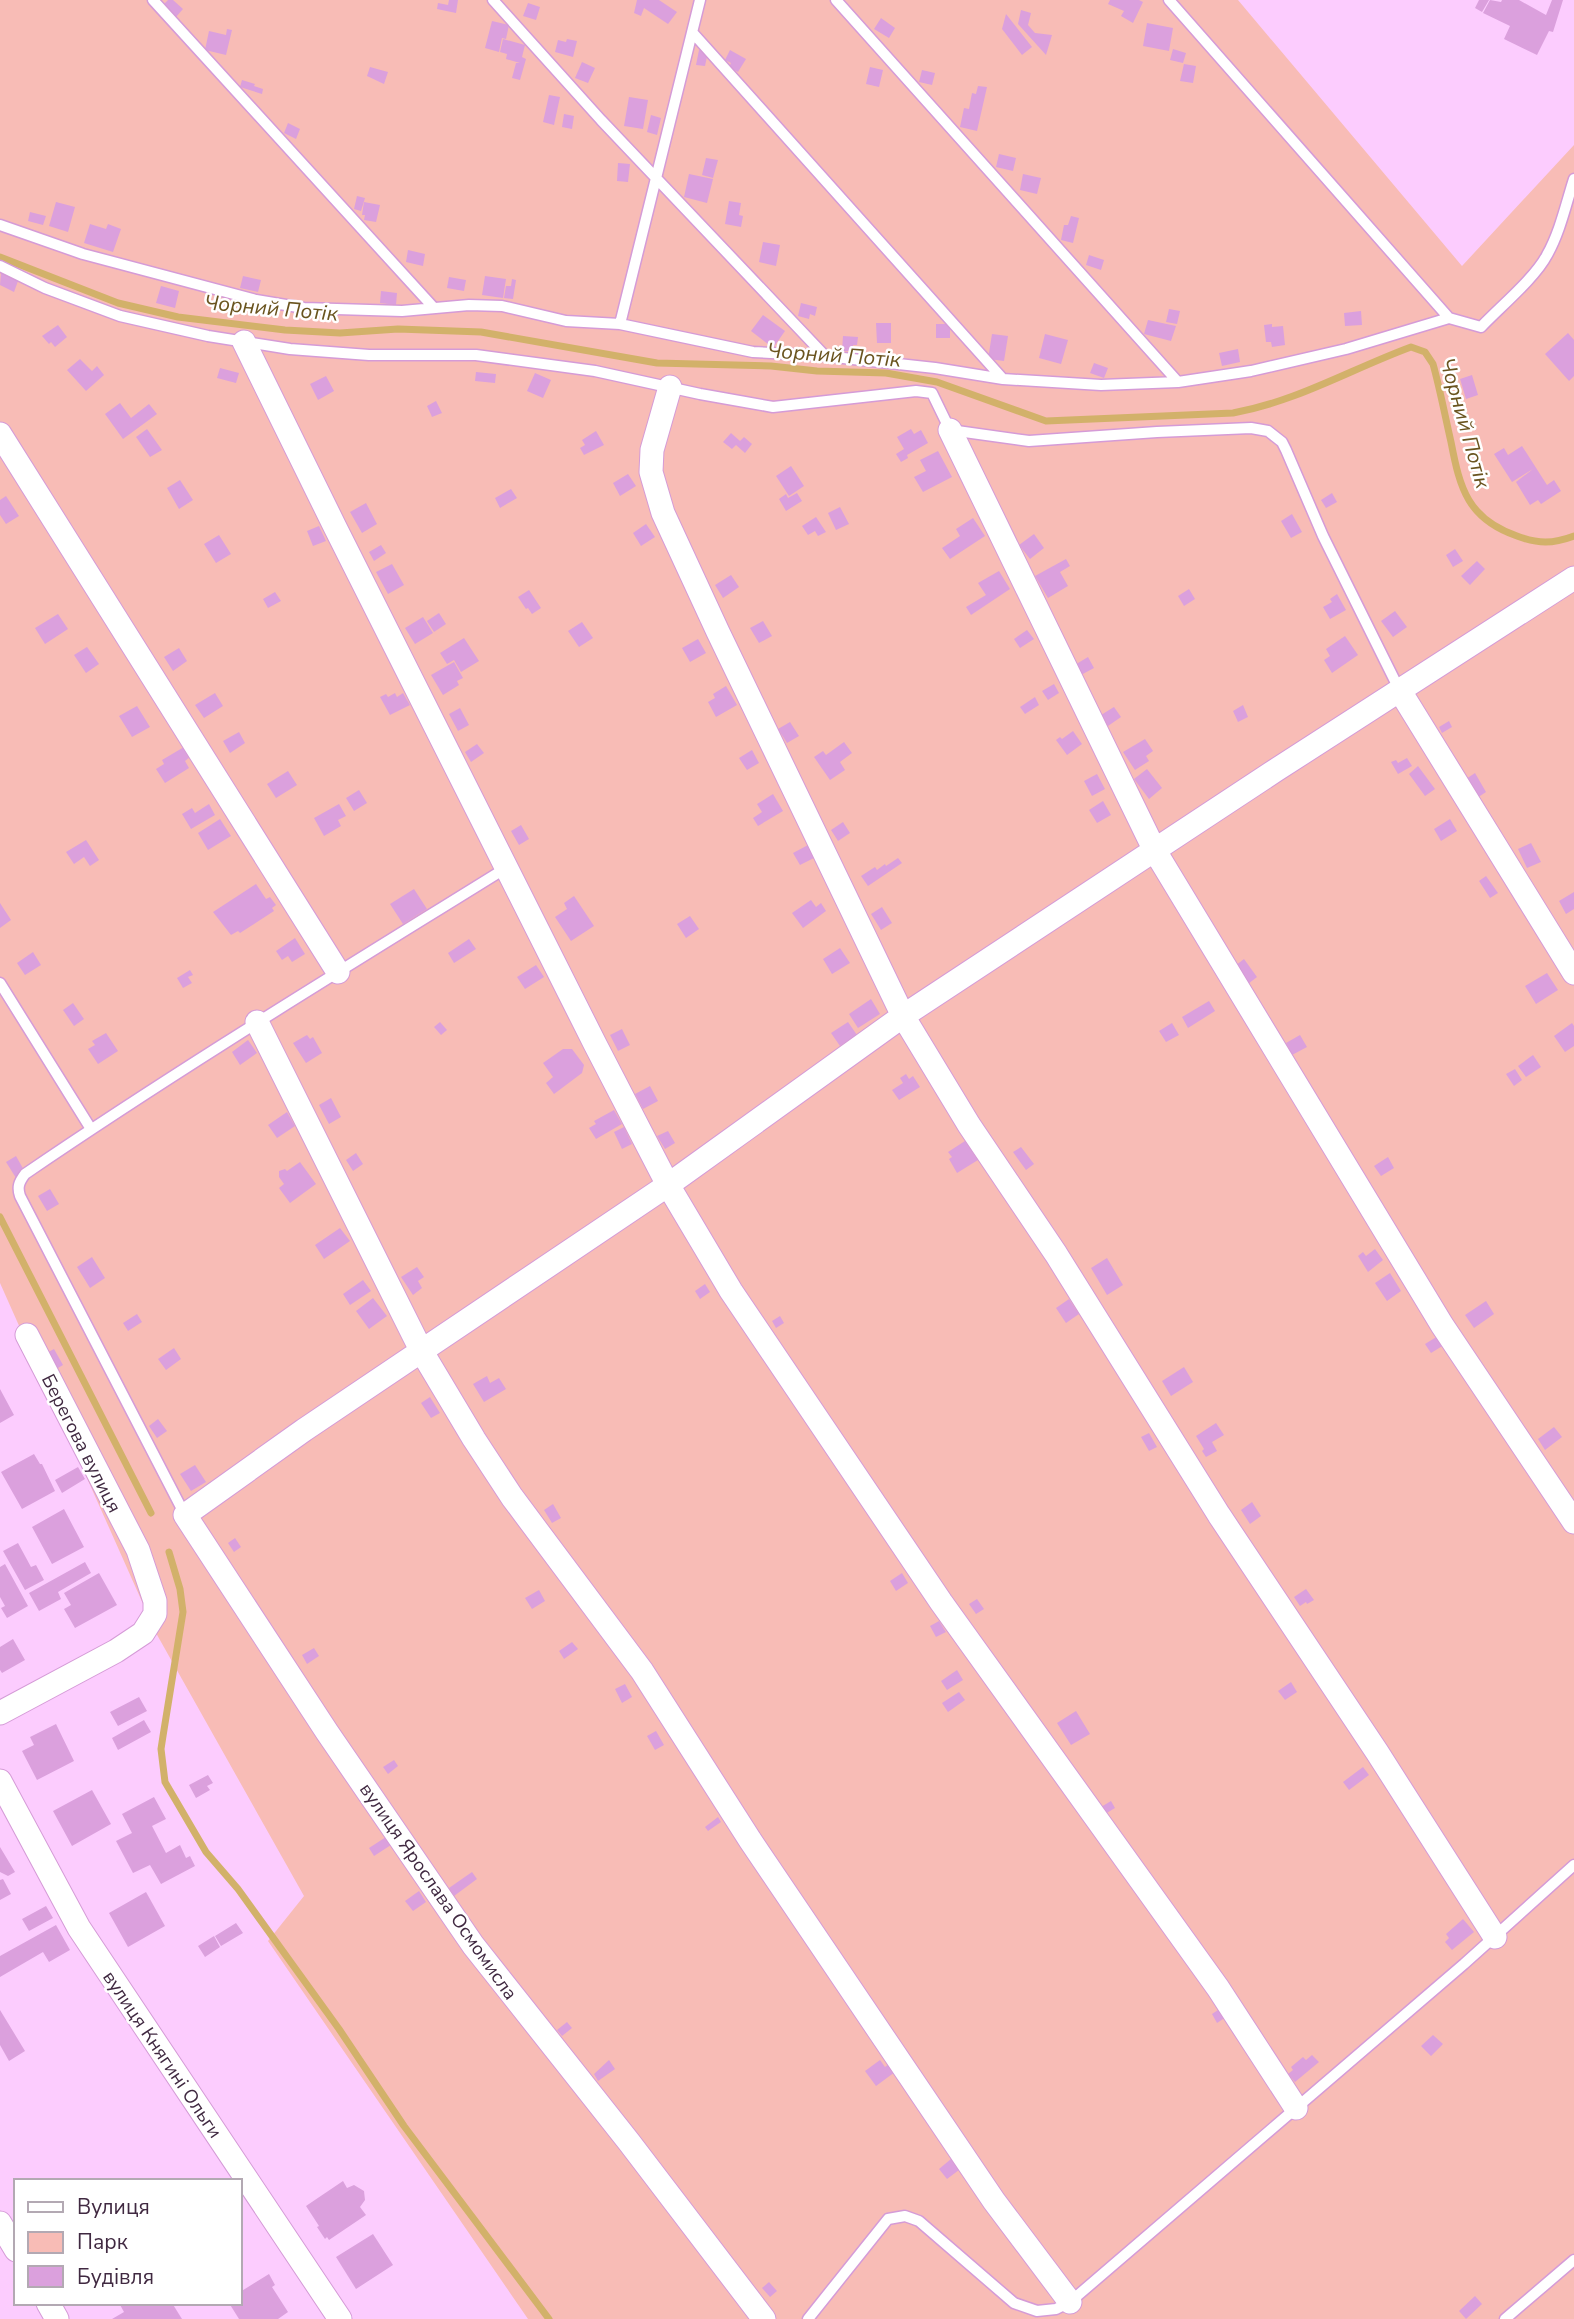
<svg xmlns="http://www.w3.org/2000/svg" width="1574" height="2319" viewBox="0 0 1574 2319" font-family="'Nunito Sans',sans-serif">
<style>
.green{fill:#f8bcb6}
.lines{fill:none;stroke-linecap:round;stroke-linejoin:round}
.stream{stroke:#d2b16a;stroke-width:7}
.building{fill:#dba0dd}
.lane-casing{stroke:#d59bd7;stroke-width:13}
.street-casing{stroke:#d59bd7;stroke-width:25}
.lane{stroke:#fff;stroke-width:10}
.street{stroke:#fff;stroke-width:23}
.labels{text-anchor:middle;stroke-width:5;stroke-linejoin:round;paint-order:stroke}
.street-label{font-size:19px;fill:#402941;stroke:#fff}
.water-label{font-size:21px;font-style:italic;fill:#6a541f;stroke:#fff}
</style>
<rect width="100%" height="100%" fill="#fcccfe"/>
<path class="green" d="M0 0H1238L1462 266 1574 145V2319H528L268 1941 304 1896 156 1633 0 1283Z"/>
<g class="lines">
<path class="stream" d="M0 257 118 303 178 317 285 330 340 333 398 329 481 332 657 363 771 366 817 371 886 373 937 382 1046 421 1233 413C1298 401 1349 370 1411 347L1425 352 1433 364C1440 389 1445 416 1451 442 1460 489 1468 519 1517 536 1538 544 1553 544 1574 536
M0 1217 151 1513
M169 1552 180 1589 183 1612 163 1736 161 1749 165 1782 206 1852 238 1889 339 2029 404 2126 549 2319"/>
</g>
<path class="building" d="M168 0H173L183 9 176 17 163 5Z
M449 0H458L456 13 437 9 438 3 448 5Z
M637 0H659L677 12 668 24 644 8 641 16 634 13Z
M1110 0H1139L1143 2 1133 23 1121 16 1124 11 1108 4Z
M1479 0H1489L1482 12 1475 8Z
M1490 0 1501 2 1502 0H1519L1546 15 1552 0H1563L1553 32 1549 31 1537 55 1504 39 1510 26 1483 13Z
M528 3 540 7 536 20 523 16Z
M1021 10 1031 13 1028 25 1035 33 1052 35 1046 55 1018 24Z
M1006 14 1032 47 1022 55 1002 29Z
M881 18 895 28 889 38 874 29Z
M492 21 509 25 506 39 502 38 499 52 485 48Z
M1147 23 1173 28 1169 51 1143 46Z
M227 29 232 30 226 55 205 50 209 31 226 35Z
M503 39 525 45 522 57 526 59 520 80 512 78 516 63H520L506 59 507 54 500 52Z
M567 39 577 41 573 57 555 52 558 40 566 42Z
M1173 49 1186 53 1183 63 1170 60Z
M699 50 708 52 705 66 696 65Z
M730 50 746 59 738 72 729 67 731 63 725 60Z
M582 62 595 68 588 83 575 78Z
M1184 64 1196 66 1193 83 1180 81Z
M370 67 388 72 384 84 367 76Z
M870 67 883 70 879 87 866 84Z
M922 70 935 73 932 85 919 82Z
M242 80 255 84 254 86 263 89 262 94 240 87Z
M978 86 987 87 977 131 960 127 964 108 969 109 972 93 976 94Z
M549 95 560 97 554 125 543 122Z
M629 97 648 100 643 129 624 126Z
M564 114 574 116 572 129 562 127Z
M651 115 661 118 657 135 647 132Z
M288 123 300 129 296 139 284 133Z
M999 154 1016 158 1013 171 996 167Z
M706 158 718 160 713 178 702 175Z
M618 163 630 164 628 182 617 181Z
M689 174 713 179 707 203 684 197Z
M1023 174 1041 178 1037 194 1020 190Z
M357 196 365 198 361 211 354 209Z
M729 201 741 203 739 215 743 216 741 227 725 224Z
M56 202 75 207 68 232 49 226Z
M364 202 380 205 376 222 364 220 365 215H362Z
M30 212 46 216 43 225 28 221Z
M1071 216 1079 218 1073 243 1061 240 1064 225H1068Z
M90 224 106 229 108 224 121 229 113 252 84 243Z
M763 242 780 245 776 266 759 262Z
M408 250 425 254 423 266 406 262Z
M1089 255 1104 260 1101 270 1086 265Z
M1 273 18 281 14 292 0 285Z
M243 276 261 280 258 292 240 288Z
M485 276 506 279 503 298 482 295Z
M449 277 466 280 464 291 447 288Z
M512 279 516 280 513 299 504 298 506 286H511Z
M161 286 179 291 175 308 156 303Z
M381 291 397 293 396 305 380 303Z
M801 303 817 307 815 316 810 314 809 319 798 316Z
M1169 309 1180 311 1177 324 1166 322Z
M1361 311 1362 325 1345 326 1344 313Z
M763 315 785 331 773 348 751 331Z
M1148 320 1176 326 1171 341 1144 334Z
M876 323H891V343H877Z
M936 324H950V338H936Z
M1272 324V327L1283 326 1285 345 1272 347 1271 342H1266L1264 325Z
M58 325 67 337 55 347 51 342 49 344 42 336Z
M1568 333 1574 340V376L1569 381 1545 354Z
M992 334 1008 336 1004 361 988 359Z
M1045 334 1068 340 1061 364 1039 358Z
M843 336 858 337 857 345H853V351H842Z
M1238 349 1240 362 1222 366 1219 353Z
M80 359 92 371 97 366 104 375 86 391 67 370Z
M1094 363 1108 368 1104 378 1090 373Z
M220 368 239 373 236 383 217 378Z
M476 372 496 374 495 383 475 381Z
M535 373 551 380 543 398 527 391Z
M1472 375 1478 395 1466 399 1460 379Z
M326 376 334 391 318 400 310 384Z
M436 401 442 413 432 417 427 406Z
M120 403 131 418 149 404 157 414 123 439 105 414Z
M147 429 162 450 150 457 136 437Z
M911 429 914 434 921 430 928 443 907 455 908 458 901 462 896 454 904 449 897 437Z
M596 431 604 445 584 455 580 448 585 445 582 440Z
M731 433 740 441 744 437 752 444 745 453 736 445 732 449 723 442Z
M1522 446 1547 485 1554 480 1561 491 1541 504 1538 500 1530 505 1516 482 1533 469 1512 482 1494 454 1504 448 1508 455Z
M938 451 952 477 923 492 914 477 926 471 920 460Z
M791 466 804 486 789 496 776 476Z
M628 474 636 486 620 496 613 483Z
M180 480 193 500 179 509 167 488Z
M511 489 517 498 500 508 495 498Z
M797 493 802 501 786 511 779 499 786 494 788 498Z
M1332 493 1337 502 1326 508 1321 500Z
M6 496 19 516 6 524 0 515V500Z
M366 503 377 524 362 533 350 512Z
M840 507 849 524 836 530 828 513Z
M1292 514 1302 532 1291 538 1281 521Z
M816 517 826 532 818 536 815 531 808 535 802 526Z
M973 518 985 536 950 559 942 548 960 536 956 529Z
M646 524 655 537 641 546 633 533Z
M319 526 326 541 313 546 307 531Z
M1034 534 1044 548 1030 559 1019 545Z
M219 535 231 554 216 563 204 544Z
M381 545 386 553 374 561 369 552Z
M1455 549 1463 561 1453 567 1446 555Z
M1066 559 1070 566 1060 572 1068 586 1048 598 1035 576Z
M1477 561 1485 569 1470 585 1461 576Z
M392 564 404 585 388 594 376 572Z
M999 571 1010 589 971 615 966 607 986 595 978 583Z
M731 575 739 587 723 598 715 585Z
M1189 589 1195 599 1184 606 1178 596Z
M529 590 541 608 532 614 528 608 526 609 518 597Z
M275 592 281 601 268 608 263 599Z
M1337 594 1346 610 1330 619 1323 607 1332 602 1330 599Z
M1395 611 1407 627 1393 637 1381 621Z
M439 613 446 624 434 632 427 621Z
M58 614 68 629 45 644 35 628Z
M423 617 433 633 415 644 405 628Z
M763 621 772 636 759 643 750 628Z
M582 622 593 638 579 647 568 631Z
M1027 630 1034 639 1020 648 1014 639Z
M1345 636 1358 655 1332 673 1324 660 1330 656 1326 649Z
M464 638 479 661 461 672 454 660 447 664 440 653Z
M698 639 706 653 690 662 682 648Z
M87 647 99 664 86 673 74 655Z
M179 648 187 661 173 671 164 657Z
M1088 657 1094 668 1079 676 1073 666Z
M454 662 463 678 457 681 459 685 443 695 431 675Z
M1054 684 1059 693 1048 700 1042 691Z
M726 686 737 705 716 717 708 702 715 698 713 694Z
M215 693 223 706 204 718 195 705Z
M395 693 397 697 403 693 410 705 390 715 380 697 386 694 388 697Z
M1035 697 1039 705 1025 714 1020 707Z
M1243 705 1248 717 1238 722 1233 711Z
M137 706 150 727 132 737 119 716Z
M1114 707 1121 717 1108 726 1101 715Z
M460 708 469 725 458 731 449 714Z
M1449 721 1452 727 1442 733 1439 727Z
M790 722 799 736 787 743 778 729Z
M1073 731 1082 744 1067 755 1056 740 1060 737 1062 739Z
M239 732 245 743 230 753 223 741Z
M1145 739 1153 751 1146 756 1149 761 1135 770 1123 752Z
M844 742 852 753 840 762 845 770 830 780 814 757 823 751 826 755Z
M477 744 484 753 471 762 465 752Z
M184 747 190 757 185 761 189 768 165 783 156 769 164 764 162 760Z
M752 750 759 763 747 770 739 758Z
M1407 758 1412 766 1398 774 1391 762 1396 760 1398 763Z
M1418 766 1435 789 1425 796 1409 774Z
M1147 769 1162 788 1149 799 1134 779Z
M288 771 297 785 276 798 267 784Z
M1475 773 1486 792 1477 798 1466 779Z
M1097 774 1105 789 1092 796 1084 781Z
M359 790 367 803 354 811 346 798Z
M773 794 783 811 758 826 753 818 762 812 757 804Z
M1103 801 1111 815 1097 823 1089 810Z
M209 804 215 815 191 829 182 814 192 808 195 813Z
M339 804 346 816 338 820 341 826 324 836 314 818Z
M220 819 231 836 208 850 198 833Z
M1450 819 1457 831 1441 841 1434 829Z
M843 822 850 833 838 841 831 830Z
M521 825 529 839 519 845 511 831Z
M86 840 99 860 90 866 84 857 74 864 66 852Z
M1531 843 1541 862 1527 868 1518 849Z
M810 844 816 857 800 865 793 853Z
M898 858 902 863 868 886 861 876 875 867 877 870 885 864 886 866Z
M1486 876 1498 893 1490 898 1479 881Z
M256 884 266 899 270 897 276 905 272 908 274 911 240 933 238 931 231 935 213 912Z
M414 889 427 909 403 924 390 904Z
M1574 892V909L1566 914 1559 901Z
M574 896 594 926 571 941 555 917 567 909 564 903Z
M811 900 816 907 821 903 826 911 803 928 792 913Z
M0 903 11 920 0 928Z
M882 907 892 923 881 930 871 914Z
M690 916 699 929 686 938 677 924Z
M295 938 305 954 292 962 288 956 282 960 276 951Z
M469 939 476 949 454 963 448 953Z
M840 948 850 963 832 974 823 959Z
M33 952 41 965 25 975 17 963Z
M1244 959 1257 977 1248 984 1235 966Z
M536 965 544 977 525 989 517 977Z
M190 970 193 975 188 977 192 983 183 988 177 978Z
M1547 973 1558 990 1536 1004 1525 986Z
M871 999 880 1014 858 1028 849 1014Z
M1209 1001 1215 1011 1188 1028 1182 1017Z
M73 1003 84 1019 74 1026 63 1010Z
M440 1022 447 1030 441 1035 434 1027Z
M848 1022 857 1035 840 1046 831 1033Z
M1172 1023 1179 1035 1166 1042 1159 1031Z
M1572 1023 1574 1026V1046L1565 1052 1554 1036Z
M622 1029 630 1045 618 1051 610 1035Z
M106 1033 118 1051 98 1064 88 1049 95 1045 92 1041Z
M307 1035 310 1039 313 1037 322 1053 306 1063 293 1043Z
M1300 1035 1307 1047 1292 1055 1286 1043Z
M248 1040 257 1053 240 1065 232 1052Z
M563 1049H572L584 1065 582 1073 554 1094 546 1083 553 1077 543 1063Z
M1533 1055 1541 1067 1526 1077 1518 1066Z
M1515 1069 1522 1080 1514 1086 1506 1074Z
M906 1074 909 1079 913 1076 920 1087 899 1100 892 1090 903 1083 900 1078Z
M650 1086 658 1101 643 1109 635 1094Z
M331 1098 341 1117 329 1124 319 1105Z
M614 1110 622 1124 596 1139 589 1128 596 1124 594 1121Z
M287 1112 295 1126 277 1138 268 1125Z
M624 1127 632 1144 622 1149 614 1132Z
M668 1131 675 1143 665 1149 657 1136Z
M965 1141 978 1160 957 1173 949 1159 952 1157 948 1152Z
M1021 1147 1034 1164 1026 1170 1013 1152Z
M356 1153 363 1164 353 1171 346 1160Z
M16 1156 25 1172 16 1178 6 1162Z
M1388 1157 1394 1168 1381 1176 1374 1166Z
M300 1162 316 1184 290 1203 279 1188 284 1184 279 1177V1171L285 1169 287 1171Z
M50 1189 59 1204 47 1211 38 1196Z
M340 1228 350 1241 324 1259 315 1245Z
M1375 1249 1383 1260 1368 1272 1358 1256 1363 1252 1366 1256Z
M92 1257 105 1278 90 1288 77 1267Z
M1107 1258 1123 1285 1107 1295 1091 1268Z
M417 1267 424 1277 418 1281 422 1288 413 1295 401 1277Z
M1390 1273 1401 1291 1387 1301 1375 1283Z
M363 1280 371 1291 350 1305 343 1294Z
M705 1284 710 1292 700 1299 695 1291Z
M373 1298 387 1316 369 1329 356 1311Z
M1069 1299 1079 1314 1066 1323 1056 1308Z
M1486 1301 1494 1314 1474 1328 1465 1315Z
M137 1314 142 1322 128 1331 123 1323Z
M780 1316 784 1323 776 1328 772 1321Z
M1438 1336 1444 1345 1431 1353 1425 1344Z
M174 1348 181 1359 166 1370 158 1359Z
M54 1349 63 1365 48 1374 39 1357Z
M1184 1367 1193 1382 1171 1396 1162 1381Z
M487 1376 490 1383 499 1378 506 1389 484 1402 473 1384Z
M0 1389 14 1415 0 1423Z
M430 1397 440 1413 431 1418 421 1403Z
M158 1419 167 1431 157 1438 149 1426Z
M1216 1423 1224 1435 1212 1442 1217 1451 1206 1457 1202 1451 1204 1449 1196 1436Z
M1554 1427 1562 1437 1545 1450 1538 1439Z
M1149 1433 1157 1447 1149 1451 1141 1437Z
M34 1454 40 1464H42L55 1491 22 1509 1 1472Z
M195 1465 206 1482 191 1491 180 1474Z
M78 1467 85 1479 62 1493 55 1480Z
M1252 1502 1261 1516 1250 1524 1241 1510Z
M553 1504 561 1518 552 1523 544 1510Z
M64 1509 84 1547 52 1564 32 1527Z
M235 1538 241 1547 234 1552 228 1543Z
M18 1543 31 1567 36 1565 44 1580 25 1590 3 1551Z
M85 1562 91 1573 58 1592 61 1599 39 1611 29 1593Z
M5 1564 28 1606 7 1618 1 1608 5 1606 0 1597V1567Z
M99 1573 117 1605 75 1628 64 1609 71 1605 64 1593Z
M902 1573 908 1583 896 1591 890 1581Z
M1306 1589 1314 1600 1307 1604 1306 1602 1300 1606 1294 1597Z
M539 1590 545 1601 532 1609 525 1598Z
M977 1599 984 1609 976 1614 969 1604Z
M939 1621 946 1632 936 1637 930 1626Z
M13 1639 25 1660 2 1673 0 1670V1647Z
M572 1642 578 1649 564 1659 559 1651Z
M314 1648 319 1656 307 1664 302 1655Z
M957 1670 963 1680 947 1690 941 1681Z
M1291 1682 1297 1692 1285 1700 1278 1691Z
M625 1684 632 1697 622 1703 615 1689Z
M959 1692 965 1700 948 1712 942 1703Z
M139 1697 147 1711 118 1726 110 1712Z
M1076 1711 1090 1734 1071 1745 1057 1723Z
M144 1720 151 1732 118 1750 112 1738Z
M56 1724 74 1761 37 1780 22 1751 34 1745 30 1737Z
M656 1731 664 1745 655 1750 647 1736Z
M394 1760 398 1766 388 1774 383 1767Z
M1363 1767 1369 1775 1349 1790 1343 1782Z
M208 1775 213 1783 207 1786 210 1790 196 1798 189 1785Z
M92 1790 111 1824 72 1846 53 1811Z
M154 1797 166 1819 152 1826 166 1853 180 1845 186 1858 190 1856 195 1866 161 1884 150 1865 133 1873 116 1841 132 1833 122 1814Z
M1111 1801 1115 1808 1105 1814 1101 1807Z
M718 1817 721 1822 708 1831 705 1827Z
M386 1837 391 1845 374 1856 369 1848Z
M0 1847 15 1872 8 1876 0 1872Z
M472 1872 477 1879 454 1896 449 1888Z
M3 1879 11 1894 0 1900V1880Z
M419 1891 426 1902 413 1911 405 1901Z
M146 1892 165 1926 128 1947 109 1913Z
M46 1906 53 1918 29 1931 22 1919Z
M1463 1919 1474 1932 1452 1950 1445 1942 1449 1938 1446 1934Z
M236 1923 243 1933 221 1946 215 1936Z
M56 1925 70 1950 49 1962 43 1952 0 1977V1956Z
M214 1936 220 1947 205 1957 198 1946Z
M1221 2008 1226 2017 1217 2023 1212 2014Z
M0 2010 25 2051 9 2061 0 2045Z
M567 2022 572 2028 562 2036 557 2030Z
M1433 2035 1443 2044 1431 2056 1421 2046Z
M1312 2055 1319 2062 1295 2082 1288 2074 1293 2070 1291 2067 1303 2057 1306 2060Z
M609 2060 615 2069 598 2081 594 2074Z
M880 2060 885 2067 889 2064 895 2072 876 2086 865 2071Z
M951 2159 959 2170 947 2179 939 2169Z
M343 2181 347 2188 354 2185 364 2191 365 2200 360 2207 366 2215 329 2240 327 2237 325 2239 317 2227 319 2226 306 2206Z
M373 2234 393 2265 356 2289 336 2257Z
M269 2274 275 2285 272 2287 288 2312 278 2319H239L229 2303H240V2292Z
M769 2282 777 2291 770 2297 762 2288Z
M1475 2296 1482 2304 1466 2319 1459 2311Z
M119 2303H172L182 2319H112L124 2312Z"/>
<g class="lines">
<defs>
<path id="lane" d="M153 0 434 308
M493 0 601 120 825 356
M836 0 1178 382 1251 371 1346 349 1449 318
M1169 0 1449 318 1481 327C1500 307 1535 278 1547 255 1560 232 1566 204 1574 179
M692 32 1003 379
M0 225 83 254 256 300 304 308 402 311 469 305 502 306 566 321 620 324 753 352 825 356 935 368 1003 379 1101 385 1178 382
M0 266 45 288 120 316 208 336 290 349 369 355H476L595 371 700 394 773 407 916 391 932 393 950 430 1029 441 1157 432 1251 428 1268 431 1282 442 1286 450 1323 536 1400 691
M620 324 700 0
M0 983 91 1129
M185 1515 20 1196C17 1187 19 1182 25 1174 182 1067 345 968 506 868
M808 2319 888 2219 905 2216 919 2221 1014 2303 1037 2311 1056 2309 1070 2302 1464 1964 1574 1865
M1505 2319 1574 2260"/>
<path id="street" d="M244 342 335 527 595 1044 668 1185 731 1291 941 1602 1218 1988 1296 2108
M670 387 652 450 651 472 663 513 718 632 903 1016 969 1125 1056 1254 1219 1515 1377 1752 1495 1937
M950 430 1155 851 1442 1325 1574 1522
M0 434 338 972
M1400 691 1574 973
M257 1022 422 1352 474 1439 512 1497 642 1671 750 1840 994 2201 1070 2302
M0 1713 116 1651 143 1633 155 1614V1601L138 1550 27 1335
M0 1781 79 1928 340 2319
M0 2223 16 2250
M48 2303 57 2319
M764 2319 629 2142 473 1945 327 1732 185 1515 304 1430 668 1185 903 1016 1276 770 1574 578"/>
</defs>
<use href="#lane" class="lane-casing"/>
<use href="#street" class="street-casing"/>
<use href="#lane" class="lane"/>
<use href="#street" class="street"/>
</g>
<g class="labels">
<g class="street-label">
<text transform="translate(82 1443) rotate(63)" y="7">Берегова вулиця</text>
<text transform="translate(439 1891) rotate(55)" y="7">вулиця Ярослава Осмомисла</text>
<text transform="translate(163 2054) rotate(56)" y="7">вулиця Княгині Ольги</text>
</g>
<g class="water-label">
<text transform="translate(271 308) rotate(5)" y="7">Чорний Потік</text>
<text transform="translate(834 355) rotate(4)" y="7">Чорний Потік</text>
<text transform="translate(1465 423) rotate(74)" y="7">Чорний Потік</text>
</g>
</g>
<rect x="14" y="2179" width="228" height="126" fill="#ffffff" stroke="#b3a9b3" stroke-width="2"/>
<rect x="28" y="2202" width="35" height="10" fill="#ffffff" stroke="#b3a9b3" stroke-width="2"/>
<text x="77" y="2214" font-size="21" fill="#402941">Вулиця</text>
<rect x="28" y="2232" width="35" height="21" fill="#f8bcb6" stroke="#b3a9b3" stroke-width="2"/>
<text x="77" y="2249" font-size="21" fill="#402941">Парк</text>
<rect x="28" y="2266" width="35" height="21" fill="#dba0dd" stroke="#b3a9b3" stroke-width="2"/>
<text x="77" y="2284" font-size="21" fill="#402941">Будівля</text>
</svg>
